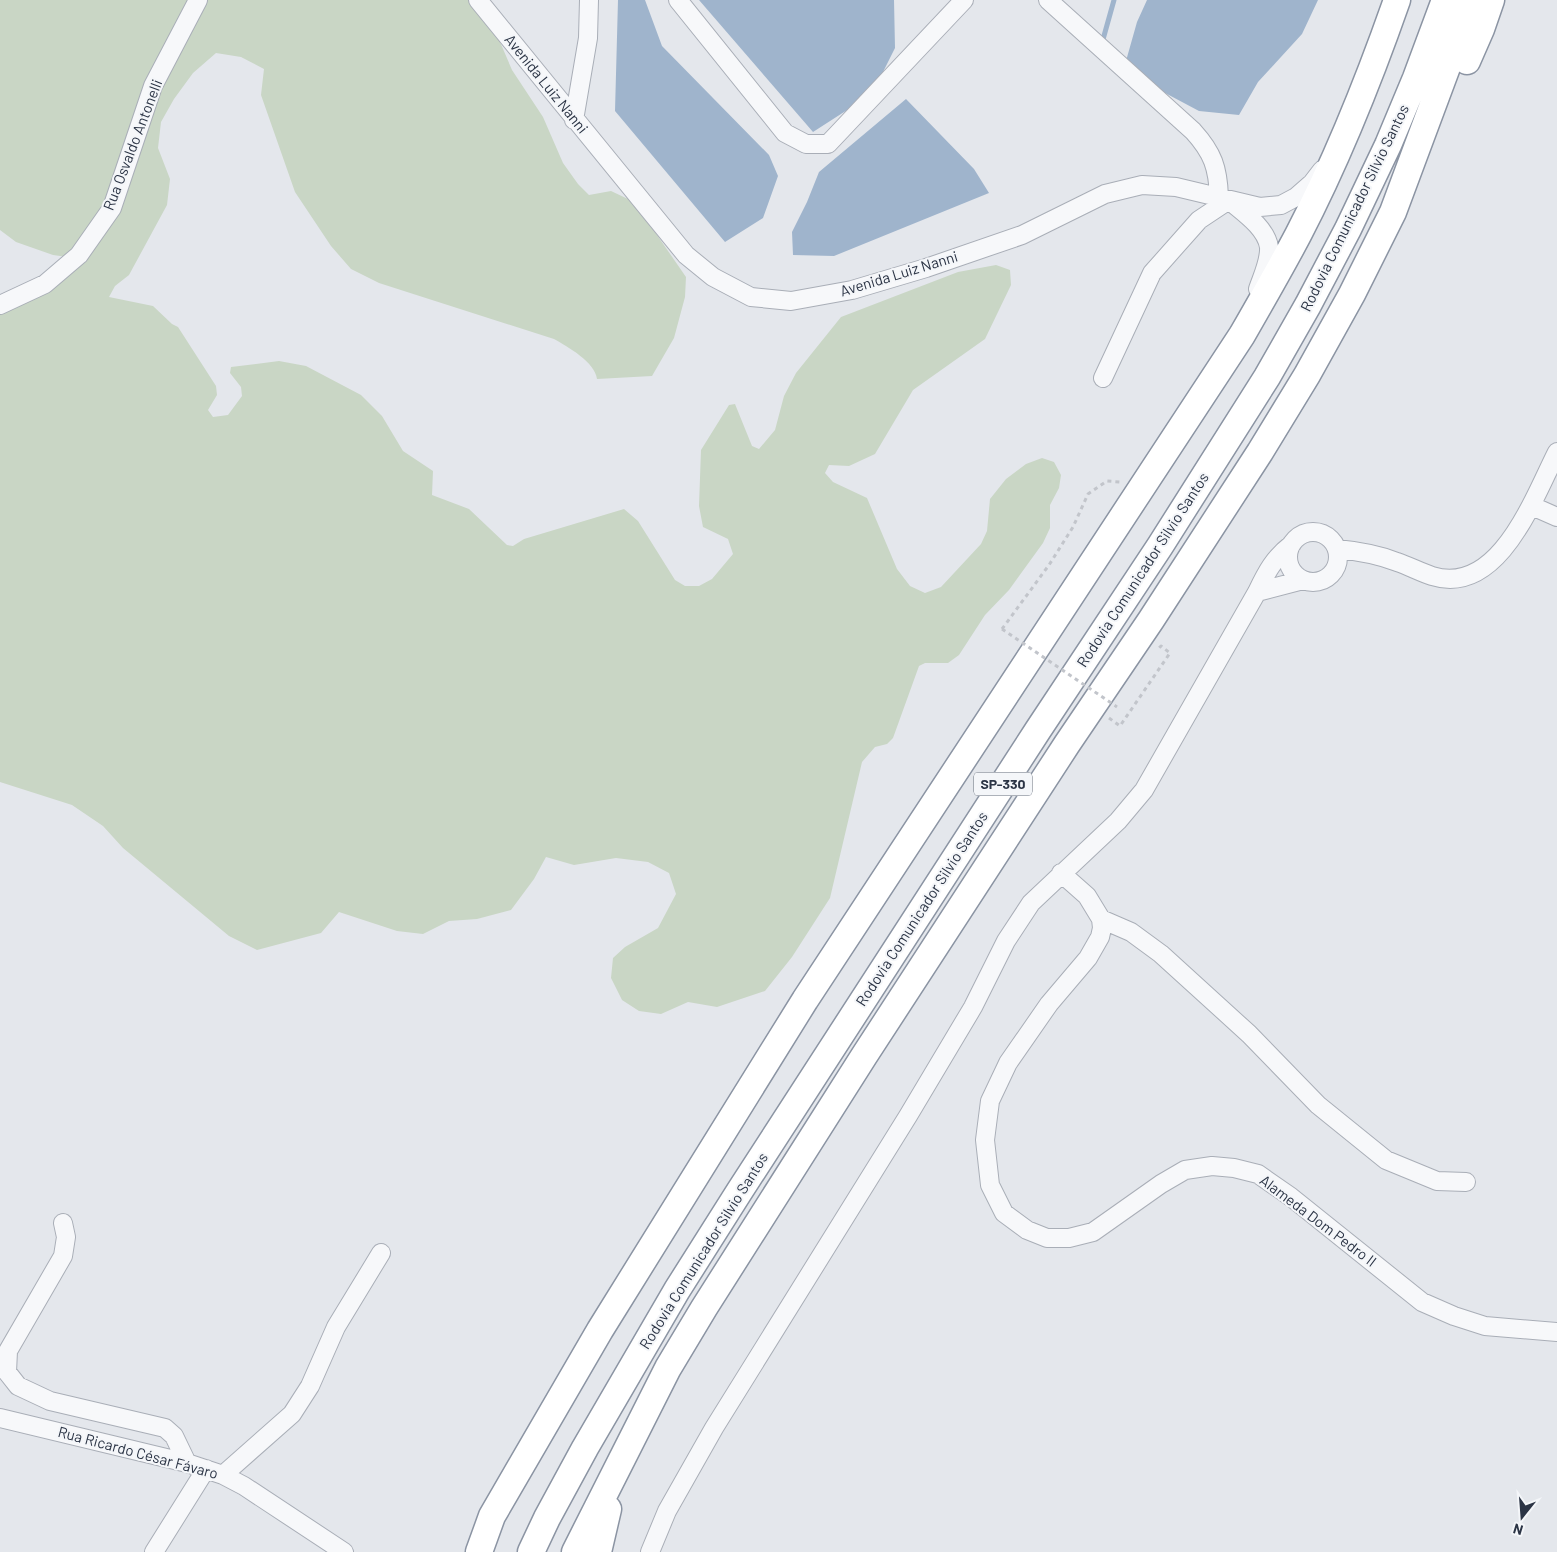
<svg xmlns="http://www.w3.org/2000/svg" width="1557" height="1552" viewBox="0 0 1557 1552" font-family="Barlow,sans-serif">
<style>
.green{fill:#c9d6c5}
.water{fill:#9fb4cc}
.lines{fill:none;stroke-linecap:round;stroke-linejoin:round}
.stream{stroke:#9fb4cc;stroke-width:5}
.minor-casing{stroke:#a9aeb7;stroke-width:20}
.highway-casing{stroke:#8b94a3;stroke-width:29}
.path{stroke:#c2c5cb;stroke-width:3;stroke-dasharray:4 4;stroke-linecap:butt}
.minor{stroke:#f7f8fa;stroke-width:18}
.highway{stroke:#fff;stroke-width:26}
.path-bridge{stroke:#c2c5cb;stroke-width:3;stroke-dasharray:4 4;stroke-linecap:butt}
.labels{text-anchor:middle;stroke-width:4;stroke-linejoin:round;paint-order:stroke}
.shield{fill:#f4f6f9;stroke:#676e7b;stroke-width:1}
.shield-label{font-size:14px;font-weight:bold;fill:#2b3445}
.street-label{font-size:15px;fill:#2b3445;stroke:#f4f6f9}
</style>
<rect width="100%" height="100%" fill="#e4e7ec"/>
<path class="green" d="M0 0H482L512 70 543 117 563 163 578 184 589 195 611 191 628 199 648 222 686 277 685 297 674 338 652 376 597 379C595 362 568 347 554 339L379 283 351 269 331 246 295 192 261 95 264 69 241 57 216 53 193 73 174 99 161 122 158 148 170 179 167 205 129 275 115 286 109 297 153 306 172 324 178 327 216 386 217 395 208 410 213 417 228 415 242 396 241 387 230 373 231 367 279 361 306 366 361 395 382 416 403 451 433 471 432 495 469 509 507 545 513 546 524 539 624 509 638 521 675 580 685 586H699L712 579 733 554 728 539 703 527 699 506 701 450 729 405 735 404 752 446 759 449 775 430 784 396 796 373 841 317 958 272 996 265 1010 270 1011 285 985 339 913 390 875 454 849 466 829 465 825 473 833 482 867 498 897 569 910 586 925 593 941 587 981 544 987 531 990 499 1006 479 1026 464 1042 458 1054 462 1061 475 1059 488 1050 505V528L1043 543 1009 590 985 615 959 655 948 663H925L919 666 893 738 887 744 875 747 862 762 830 898 792 957 765 991 717 1007 688 1002 661 1014 639 1011 622 1000 611 978 613 958 625 947 658 928 676 894 669 873 648 862 616 858 574 865 546 857 534 879 511 910 477 919 449 921 423 934 397 931 339 912 321 933 257 950 229 936 123 848 103 826 72 805 0 782V300L39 291 70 275 82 259 53 255 16 242 0 230Z"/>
<path class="water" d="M618 0H645L662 46 769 155 778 176 763 218 725 242 615 111Z
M699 0H894L895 48 872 94 813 132Z
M1147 0H1318L1302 34 1258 82 1239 115 1199 111 1135 77 1124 68 1137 22Z
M906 99 974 169 989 193 834 256 793 255 792 232 807 202 819 172Z"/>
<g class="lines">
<path class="stream" d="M1102 43 1114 0"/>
<defs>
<path id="minor" d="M478 0 686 255 713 277 751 297 791 301 852 290 926 268 1022 235 1105 194 1142 185 1176 187 1260 207 1281 205 1296 197 1312 183 1322 170
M678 0 785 133 806 144H828L964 0
M1048 0 1193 131C1213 153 1218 168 1219 197
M574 120 588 38 589 0
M1231 202C1244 213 1266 228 1269 247 1270 261 1262 277 1258 289
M0 305 45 284 79 255 112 208 153 86 198 0
M1103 378 1152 273 1199 220 1229 200
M1532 506 1557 517
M1288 557a25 25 0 1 1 50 0a25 25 0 1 1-50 0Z
M1337 549C1358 551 1377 554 1397 562 1409 566 1420 572 1432 576 1499 597 1534 497 1557 452
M1257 592 1303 580
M1061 873 1087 896 1101 919 1102 928 1100 937 1088 958 1049 1004 1008 1063 990 1101 985 1140 990 1185 1004 1213 1027 1230 1047 1238H1069L1093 1232 1161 1184 1185 1170 1212 1166 1234 1168 1258 1174 1291 1197 1422 1302 1454 1316 1485 1326 1557 1332
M1101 919 1131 932 1161 954 1249 1034 1318 1105 1386 1160 1437 1181 1466 1182
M63 1223 66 1237 63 1256 8 1351 7 1372 18 1386 50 1401 165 1428 174 1436 187 1463
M0 1418 187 1463 223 1475 244 1486 344 1552
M223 1475 292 1414 310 1386 336 1327 381 1253
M154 1552 206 1469
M650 1552 667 1511 714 1428 908 1116 973 1007 1006 941 1031 903 1118 821 1144 790 1257 592C1267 571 1274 558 1292 544"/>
<path id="highway" d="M1467 61 1481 29 1491 0
M479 1552 492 1516 600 1330 805 1000 1242 335C1261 302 1280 269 1298 235 1337 160 1369 80 1397 0
M531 1552 547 1518 585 1448 677 1290 739 1192 1038 730 1160 546 1267 377 1308 305 1348 229 1388 145 1416 78 1445 0
M575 1552 668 1368 704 1308 864 1056 1067 744 1151 620 1260 452 1307 375 1352 294 1393 212 1472 0
M598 1552 608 1509"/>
</defs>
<use href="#minor" class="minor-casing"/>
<use href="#highway" class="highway-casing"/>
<path class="path" d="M1002 629 1049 565 1073 527 1088 494 1107 481 1120 482
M1109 718 1120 726 1170 653 1161 646 1159 648"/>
<use href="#minor" class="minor"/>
<use href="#highway" class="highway"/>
<path class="path-bridge" d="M1002 629 1117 707"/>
</g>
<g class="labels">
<rect class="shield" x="974" y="772.5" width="58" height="23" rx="4"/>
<g class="shield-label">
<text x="1003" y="789">SP-330</text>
</g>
<g class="street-label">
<text transform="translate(546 84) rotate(51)" y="5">Avenida Luiz Nanni</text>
<text transform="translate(133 145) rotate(-69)" y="5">Rua Osvaldo Antonelli</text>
<text transform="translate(1355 208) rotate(-64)" y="5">Rodovia Comunicador Silvio Santos</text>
<text transform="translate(899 274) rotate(-17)" y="5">Avenida Luiz Nanni</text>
<text transform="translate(1143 570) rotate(-57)" y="5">Rodovia Comunicador Silvio Santos</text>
<text transform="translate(922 909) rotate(-57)" y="5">Rodovia Comunicador Silvio Santos</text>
<text transform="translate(1318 1221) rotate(37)" y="5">Alameda Dom Pedro II</text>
<text transform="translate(704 1251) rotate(-58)" y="5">Rodovia Comunicador Silvio Santos</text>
<text transform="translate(138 1453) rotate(15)" y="5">Rua Ricardo César Fávaro</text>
</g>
</g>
<g transform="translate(1522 1517) rotate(197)" stroke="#f4f6f9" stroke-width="4" paint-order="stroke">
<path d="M0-4L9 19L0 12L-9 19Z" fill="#2b3445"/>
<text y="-8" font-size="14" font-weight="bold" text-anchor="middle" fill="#2b3445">N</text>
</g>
</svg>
